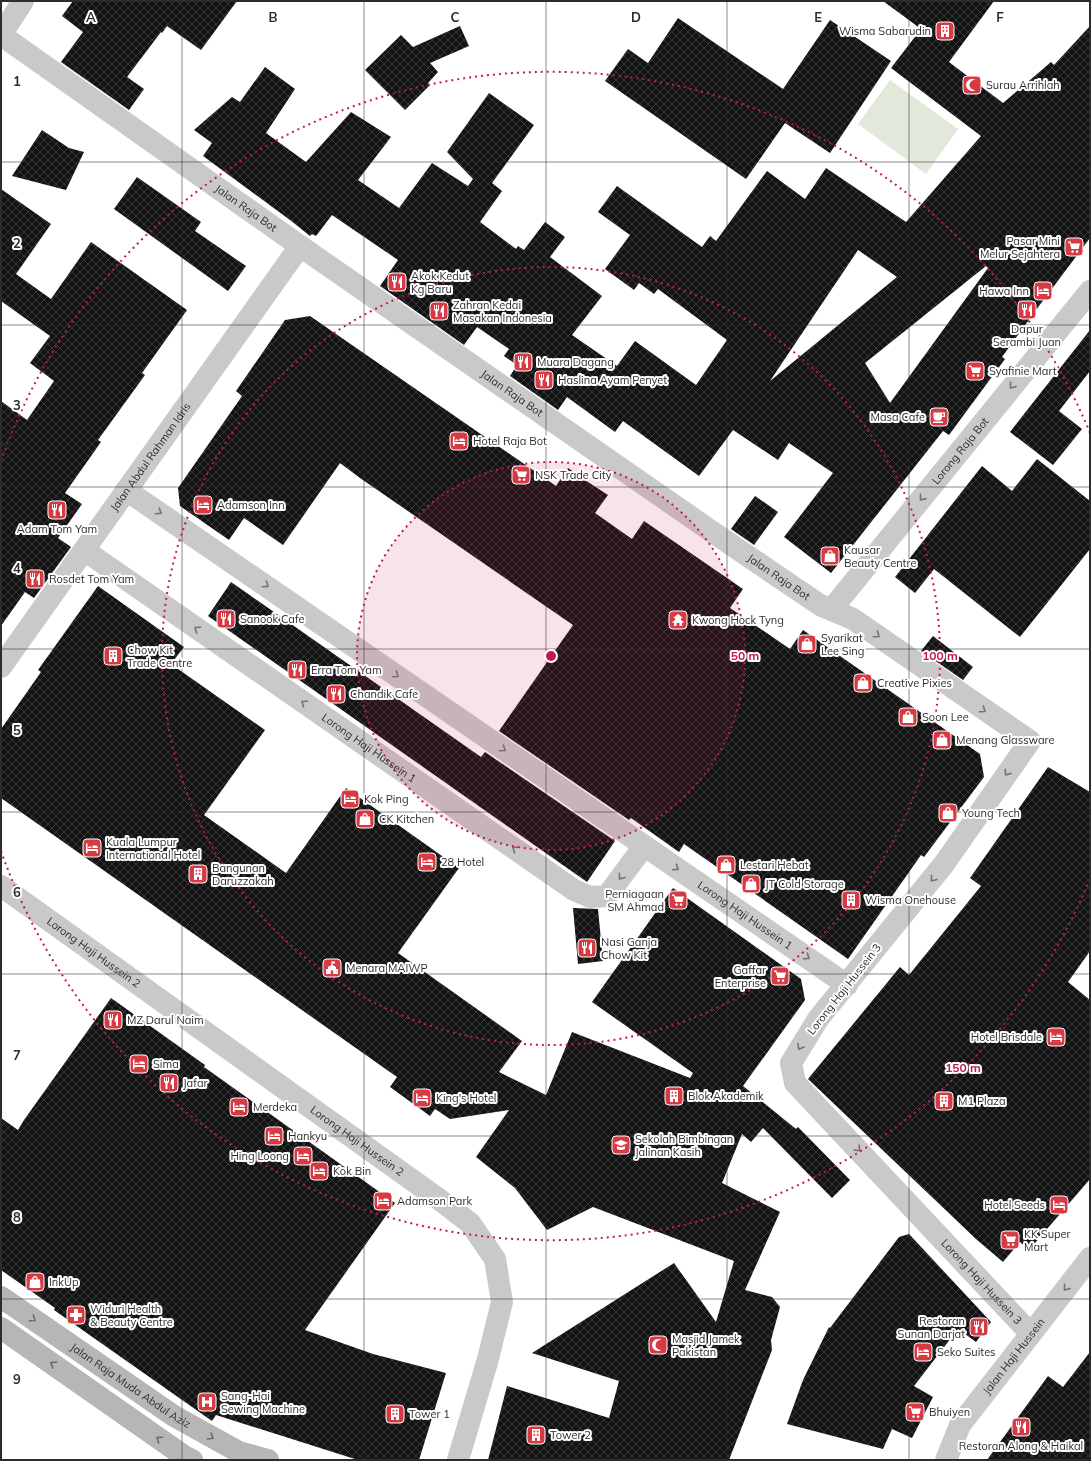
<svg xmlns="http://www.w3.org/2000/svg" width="1091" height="1461" viewBox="0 0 1091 1461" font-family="Mulish,sans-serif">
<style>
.green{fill:#e2e9da}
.building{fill:url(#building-cross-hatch);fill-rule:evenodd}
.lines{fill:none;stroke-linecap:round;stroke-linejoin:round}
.minor{stroke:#c9c9c9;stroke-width:22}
.tertiary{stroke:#c9c9c9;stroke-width:22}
.secondary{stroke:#b6b6b6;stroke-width:22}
.oneway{stroke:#737373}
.oneway2{stroke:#6a6a6a}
.grid{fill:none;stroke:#2c2c2c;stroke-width:1;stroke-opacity:0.55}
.ring{fill:none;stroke:#c2185b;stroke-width:2;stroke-dasharray:2 4}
.labels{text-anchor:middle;stroke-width:4;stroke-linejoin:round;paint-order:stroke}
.poi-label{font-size:11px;fill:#2c2c2c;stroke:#fff;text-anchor:start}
.street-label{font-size:11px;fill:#2c2c2c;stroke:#fff}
.grid-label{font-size:13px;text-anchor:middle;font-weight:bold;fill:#2c2c2c;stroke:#fff;stroke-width:4;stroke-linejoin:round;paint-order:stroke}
.centre{fill:#c2185b;stroke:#fff;stroke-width:2}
.ring-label{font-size:12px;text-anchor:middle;font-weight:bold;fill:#c2185b;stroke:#fff;stroke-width:4;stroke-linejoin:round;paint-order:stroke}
</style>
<defs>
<pattern id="building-cross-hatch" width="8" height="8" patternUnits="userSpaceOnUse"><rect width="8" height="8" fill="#131313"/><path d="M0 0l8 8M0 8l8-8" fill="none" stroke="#363636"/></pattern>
</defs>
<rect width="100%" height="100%" fill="#fff"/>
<path class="green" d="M890 80 958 129 926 174 858 124Z"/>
<path class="building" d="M73 1H237L201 50 167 26 162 33 161 32 127 77 144 89 129 110 61 62 83 32 62 16Z
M883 1H994L949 62 1003 103 1051 62 1054 65 1090 26V238L1036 310 1002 357 1005 359 949 435 943 431 831 573 784 537 833 473 789 443 778 460 733 430 699 476 623 421 615 432 567 397 558 410 510 376 517 365 504 356 509 349 477 327 464 345 380 286 398 260 332 215 316 236 312 234 310 236 290 220 203 156 212 143 194 130 232 97 240 102 265 67 295 89 266 133 306 162 351 112 391 137 358 180 399 208 432 163 468 186 473 179 447 152 489 93 534 125 492 183 502 191 480 222 516 249 518 246 524 250 545 222 565 237 550 257 602 296 572 335 617 366 635 341 696 385 727 340 658 289 654 294 639 283 634 290 605 269 630 235 598 212 617 186 702 247 710 236 716 241 767 171 805 199 826 168 906 222 981 136 891 68 921 29ZM858 250 897 277 770 381ZM986 266 988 268 890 403 865 363Z
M678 18 783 89 830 20 891 61 830 153 785 123 746 179 605 81 628 49 648 63Z
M460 26 469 46 430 63 438 72 428 83 430 85 405 110 365 70 401 35 413 47Z
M42 130 69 148 84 152 66 190 12 176Z
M137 177 201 222 195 231 246 266 228 291 114 209Z
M1 189 51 224 16 274 51 299 91 242 187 310 142 373 145 375 98 440 101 442 65 493 82 504 58 538 71 547 34 598 25 592 1 626V401L27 420 54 381 30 363 50 336 1 301Z
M310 316 556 486 568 468 588 482 608 495 595 513 632 539 644 521 743 589 730 608 790 649 803 630 980 754 984 777 924 857 921 855 848 959 684 844 679 852 631 818 629 820 499 731 573 625 360 478 340 463 283 545 244 518 229 540 180 506 178 488 242 396 236 391 285 320Z
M1090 330V371L1059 411 1082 429 1053 465 1010 432Z
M1037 459 1090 501V549L1020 637 934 569 915 593 895 577 982 466 1012 491Z
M755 496 778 512 754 545 731 529Z
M231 582 481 757 485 752 615 841 587 882 208 616Z
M98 586 184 647 171 664 265 730 204 815 286 873 346 788 459 868 398 953 522 1041 499 1072 546 1095 572 1032 690 1078 693 1073 592 1002 673 888 801 979 805 1000 743 1086 796 1129 798 1127 850 1180 832 1198 763 1128 751 1142 742 1134 722 1183 780 1212 745 1290 772 1297 780 1307 771 1340 772 1350 729 1460H488L507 1386 609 1418 619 1381 532 1353 674 1263 716 1322 734 1261 593 1207 547 1230 515 1188 476 1157 509 1110 450 1119 435 1109 430 1116 390 1087 397 1077 1 798V729L41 672 38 670Z
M933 636 973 667 963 680 921 651Z
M1048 767 1090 792V951L1068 982 1090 1000V1179L1029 1250 1020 1242 1003 1262 976 1239 808 1079 900 967 909 975 981 886 970 878Z
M573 908 598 909 603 961 578 964Z
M111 998 205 1065 204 1067 395 1203 305 1330 373 1354 446 1373 419 1460H358L216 1415 212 1421 54 1310 55 1308 1 1270V1118L18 1130 24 1120Z
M909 1234 991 1322 976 1342 958 1329 914 1386 933 1397 912 1438 892 1429 883 1449 787 1424 803 1380 829 1327 830 1328 899 1237Z
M1090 1352V1460H987L1048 1376 1063 1387Z"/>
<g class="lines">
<g class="minor">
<path id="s1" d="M1 35 300 246 714 533 820 605 853 619 1030 741 944 864 818 1019 791 1063 795 1083 1030 1333"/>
<path id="s2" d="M126 490 847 985"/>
<path id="s3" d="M84 550 574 890 590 897 607 896 644 846"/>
<path id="s4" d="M831 610 1090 291"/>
<path id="s5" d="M1 667 300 246"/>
<path id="s6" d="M1 886 440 1200 470 1223 495 1259 502 1302 488 1359 458 1460"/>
<path id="s7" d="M946 1460 960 1425 1090 1258"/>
</g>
<path class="tertiary" d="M1 35 23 1"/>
<g class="secondary">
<path id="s8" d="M1 1297 174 1416 239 1452 268 1460"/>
<path d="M1 1328 184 1456 192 1460"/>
</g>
</g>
<defs><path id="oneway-chevron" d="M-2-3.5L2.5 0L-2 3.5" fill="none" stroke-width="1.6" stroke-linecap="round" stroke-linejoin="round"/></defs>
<g class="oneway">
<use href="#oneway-chevron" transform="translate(1012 386) rotate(129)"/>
<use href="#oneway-chevron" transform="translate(922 498) rotate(129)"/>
<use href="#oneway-chevron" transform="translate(159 512) rotate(34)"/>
<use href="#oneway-chevron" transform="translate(266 585) rotate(34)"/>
<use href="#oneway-chevron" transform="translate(197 629) rotate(-145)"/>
<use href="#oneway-chevron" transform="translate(877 635) rotate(35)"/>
<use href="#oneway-chevron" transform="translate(396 675) rotate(35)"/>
<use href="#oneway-chevron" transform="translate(304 703) rotate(-145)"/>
<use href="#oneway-chevron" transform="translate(983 710) rotate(35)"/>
<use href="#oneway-chevron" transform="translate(503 749) rotate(35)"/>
<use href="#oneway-chevron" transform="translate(1007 773) rotate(125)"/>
<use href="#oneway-chevron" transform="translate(515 849) rotate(-145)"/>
<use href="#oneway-chevron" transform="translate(676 868) rotate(34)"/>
<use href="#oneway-chevron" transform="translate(621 877) rotate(127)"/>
<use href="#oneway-chevron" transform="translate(933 879) rotate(128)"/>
<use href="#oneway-chevron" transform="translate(807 957) rotate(34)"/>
<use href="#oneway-chevron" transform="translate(800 1047) rotate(120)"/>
<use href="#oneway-chevron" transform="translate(858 1149) rotate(47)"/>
<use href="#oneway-chevron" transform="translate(1066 1288) rotate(129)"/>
</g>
<g class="oneway2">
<use href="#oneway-chevron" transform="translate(33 1319) rotate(35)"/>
<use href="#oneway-chevron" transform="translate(53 1364) rotate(-145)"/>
<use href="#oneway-chevron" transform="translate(211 1437) rotate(30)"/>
<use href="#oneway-chevron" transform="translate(159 1439) rotate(-145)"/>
</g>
<path class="grid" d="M182 1V1460M364 1V1460M546 1V1460M727 1V1460M909 1V1460M1 162H1090M1 325H1090M1 487H1090M1 649H1090M1 812H1090M1 974H1090M1 1136H1090M1 1299H1090"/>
<circle cx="551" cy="656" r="194" fill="#c2185b" fill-opacity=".12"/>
<g class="ring">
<circle cx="551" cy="656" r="194"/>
<circle cx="551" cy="656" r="389"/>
<path d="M1090 879A583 583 0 0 1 1 851M1 461A583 583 0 0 1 1090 433"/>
</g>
<defs>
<symbol id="building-square" viewBox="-11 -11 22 22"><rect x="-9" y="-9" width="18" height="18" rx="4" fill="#d73a42" stroke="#fff"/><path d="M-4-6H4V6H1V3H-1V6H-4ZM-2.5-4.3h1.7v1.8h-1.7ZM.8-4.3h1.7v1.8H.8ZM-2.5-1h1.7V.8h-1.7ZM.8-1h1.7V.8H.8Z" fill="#fff"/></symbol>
<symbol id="mosque-square" viewBox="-11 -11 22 22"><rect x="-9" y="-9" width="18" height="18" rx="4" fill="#d73a42" stroke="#fff"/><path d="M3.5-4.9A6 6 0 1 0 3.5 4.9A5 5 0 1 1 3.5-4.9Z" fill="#fff"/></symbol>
<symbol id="supermarket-square" viewBox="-11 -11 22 22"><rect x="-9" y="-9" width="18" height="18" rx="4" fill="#d73a42" stroke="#fff"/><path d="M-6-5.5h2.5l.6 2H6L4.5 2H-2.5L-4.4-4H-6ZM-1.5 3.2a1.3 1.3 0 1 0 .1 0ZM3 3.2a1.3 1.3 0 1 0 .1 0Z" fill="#fff"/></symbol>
<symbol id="restaurant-square" viewBox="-11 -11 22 22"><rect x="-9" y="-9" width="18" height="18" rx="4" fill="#d73a42" stroke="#fff"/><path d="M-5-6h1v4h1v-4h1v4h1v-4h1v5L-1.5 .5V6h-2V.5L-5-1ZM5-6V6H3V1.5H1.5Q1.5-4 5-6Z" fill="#fff"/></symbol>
<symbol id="hotel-square" viewBox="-11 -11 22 22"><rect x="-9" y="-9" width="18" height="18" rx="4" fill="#d73a42" stroke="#fff"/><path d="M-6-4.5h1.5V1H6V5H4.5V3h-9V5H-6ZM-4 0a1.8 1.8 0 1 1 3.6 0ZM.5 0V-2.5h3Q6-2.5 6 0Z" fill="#fff"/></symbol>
<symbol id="cafe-square" viewBox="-11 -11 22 22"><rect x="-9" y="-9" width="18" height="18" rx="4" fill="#d73a42" stroke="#fff"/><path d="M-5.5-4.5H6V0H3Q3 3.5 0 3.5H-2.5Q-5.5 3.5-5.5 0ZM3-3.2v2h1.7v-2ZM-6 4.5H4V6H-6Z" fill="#fff"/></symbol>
<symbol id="shop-square" viewBox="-11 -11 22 22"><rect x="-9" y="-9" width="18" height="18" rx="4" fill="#d73a42" stroke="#fff"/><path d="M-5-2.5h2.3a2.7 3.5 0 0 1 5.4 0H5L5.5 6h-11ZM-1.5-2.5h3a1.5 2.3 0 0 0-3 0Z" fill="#fff"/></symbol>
<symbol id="temple-square" viewBox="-11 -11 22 22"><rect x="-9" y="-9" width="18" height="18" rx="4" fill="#d73a42" stroke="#fff"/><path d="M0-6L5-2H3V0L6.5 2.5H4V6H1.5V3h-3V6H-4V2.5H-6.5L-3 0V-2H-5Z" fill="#fff"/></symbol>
<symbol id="civic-square" viewBox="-11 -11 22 22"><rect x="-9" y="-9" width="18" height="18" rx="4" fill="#d73a42" stroke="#fff"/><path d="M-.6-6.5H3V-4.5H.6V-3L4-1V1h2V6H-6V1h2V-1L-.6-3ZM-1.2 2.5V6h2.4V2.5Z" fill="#fff"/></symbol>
<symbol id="school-square" viewBox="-11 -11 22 22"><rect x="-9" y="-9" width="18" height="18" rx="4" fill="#d73a42" stroke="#fff"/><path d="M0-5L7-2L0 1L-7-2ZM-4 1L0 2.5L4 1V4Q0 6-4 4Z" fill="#fff"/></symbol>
<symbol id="pharmacy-square" viewBox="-11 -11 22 22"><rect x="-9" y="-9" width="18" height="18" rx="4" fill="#d73a42" stroke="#fff"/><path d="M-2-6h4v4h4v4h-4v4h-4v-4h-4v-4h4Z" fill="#fff"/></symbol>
<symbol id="hospital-square" viewBox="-11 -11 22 22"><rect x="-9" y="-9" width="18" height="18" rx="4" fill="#d73a42" stroke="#fff"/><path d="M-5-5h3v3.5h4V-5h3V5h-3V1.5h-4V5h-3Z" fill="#fff"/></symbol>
</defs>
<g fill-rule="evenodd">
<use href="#building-square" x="934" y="20" width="22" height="22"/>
<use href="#mosque-square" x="961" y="74" width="22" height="22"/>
<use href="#supermarket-square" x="1063" y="236" width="22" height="22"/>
<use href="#restaurant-square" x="386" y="271" width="22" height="22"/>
<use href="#hotel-square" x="1032" y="280" width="22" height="22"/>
<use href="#restaurant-square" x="1016" y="299" width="22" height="22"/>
<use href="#restaurant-square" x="428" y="300" width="22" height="22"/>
<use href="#restaurant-square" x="512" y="351" width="22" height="22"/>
<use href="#supermarket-square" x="964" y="360" width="22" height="22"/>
<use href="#restaurant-square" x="533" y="369" width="22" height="22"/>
<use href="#cafe-square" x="928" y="406" width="22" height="22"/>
<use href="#hotel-square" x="448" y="430" width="22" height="22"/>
<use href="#supermarket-square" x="510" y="464" width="22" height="22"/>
<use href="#hotel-square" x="192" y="494" width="22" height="22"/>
<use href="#restaurant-square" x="46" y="499" width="22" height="22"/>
<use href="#shop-square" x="819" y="545" width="22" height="22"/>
<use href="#restaurant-square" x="24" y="568" width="22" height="22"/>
<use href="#restaurant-square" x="215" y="608" width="22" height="22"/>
<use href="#temple-square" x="667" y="609" width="22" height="22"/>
<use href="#shop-square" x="796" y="633" width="22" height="22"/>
<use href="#building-square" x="102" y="645" width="22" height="22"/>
<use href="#restaurant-square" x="286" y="659" width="22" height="22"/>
<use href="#shop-square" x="852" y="672" width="22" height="22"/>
<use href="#restaurant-square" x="325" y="683" width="22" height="22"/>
<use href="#shop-square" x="897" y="706" width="22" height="22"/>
<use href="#shop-square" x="931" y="729" width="22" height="22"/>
<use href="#hotel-square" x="339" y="788" width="22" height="22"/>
<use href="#shop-square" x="937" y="802" width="22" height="22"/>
<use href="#shop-square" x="354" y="808" width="22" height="22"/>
<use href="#hotel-square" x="81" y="837" width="22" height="22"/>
<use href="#hotel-square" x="416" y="851" width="22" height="22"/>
<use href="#shop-square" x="715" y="854" width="22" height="22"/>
<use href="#building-square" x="187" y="863" width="22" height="22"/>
<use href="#shop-square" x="740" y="873" width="22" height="22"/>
<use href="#supermarket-square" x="667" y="889" width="22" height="22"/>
<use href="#building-square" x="840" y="889" width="22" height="22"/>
<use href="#restaurant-square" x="576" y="937" width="22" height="22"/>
<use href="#civic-square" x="321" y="957" width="22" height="22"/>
<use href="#supermarket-square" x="769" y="965" width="22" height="22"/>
<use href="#restaurant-square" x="102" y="1009" width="22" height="22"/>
<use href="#hotel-square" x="1045" y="1026" width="22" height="22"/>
<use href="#hotel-square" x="128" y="1053" width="22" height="22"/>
<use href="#restaurant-square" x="158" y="1072" width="22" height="22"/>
<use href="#building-square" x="663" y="1085" width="22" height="22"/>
<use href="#hotel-square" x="411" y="1087" width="22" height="22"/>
<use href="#building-square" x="933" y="1090" width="22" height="22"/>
<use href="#hotel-square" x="228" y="1096" width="22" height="22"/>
<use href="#hotel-square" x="263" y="1125" width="22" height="22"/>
<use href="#school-square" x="610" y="1134" width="22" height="22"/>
<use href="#hotel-square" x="292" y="1145" width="22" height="22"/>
<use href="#hotel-square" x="308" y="1160" width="22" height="22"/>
<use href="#hotel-square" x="372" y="1190" width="22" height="22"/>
<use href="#hotel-square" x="1048" y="1194" width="22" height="22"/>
<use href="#supermarket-square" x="999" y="1229" width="22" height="22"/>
<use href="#shop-square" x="24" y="1271" width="22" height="22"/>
<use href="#pharmacy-square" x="65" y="1304" width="22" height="22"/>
<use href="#restaurant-square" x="968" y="1316" width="22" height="22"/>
<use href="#mosque-square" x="647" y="1334" width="22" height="22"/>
<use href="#hotel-square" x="912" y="1341" width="22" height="22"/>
<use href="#hospital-square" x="196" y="1391" width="22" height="22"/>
<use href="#supermarket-square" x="904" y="1401" width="22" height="22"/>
<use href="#building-square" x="384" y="1403" width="22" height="22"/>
<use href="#restaurant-square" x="1010" y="1416" width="22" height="22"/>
<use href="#building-square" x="525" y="1424" width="22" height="22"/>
</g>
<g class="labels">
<g class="poi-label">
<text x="931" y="35" text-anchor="end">Wisma Sabarudin</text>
<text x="986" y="89">Surau Arrihlah</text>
<text x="1060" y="245" text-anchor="end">Pasar Mini<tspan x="1060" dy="13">Melur Sejahtera</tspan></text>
<text x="411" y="280">Akok Kedut<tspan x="411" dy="13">Kg Baru</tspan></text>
<text x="1029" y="295" text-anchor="end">Hawa Inn</text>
<text x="453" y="309">Zahran Kedai<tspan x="453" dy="13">Masakan Indonesia</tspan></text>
<text x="1027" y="333" text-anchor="middle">Dapur<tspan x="1027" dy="13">Serambi Juan</tspan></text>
<text x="537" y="366">Muara Dagang</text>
<text x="989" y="375">Syafinie Mart</text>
<text x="558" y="384">Haslina Ayam Penyet</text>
<text x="925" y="421" text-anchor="end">Masa Cafe</text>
<text x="473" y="445">Hotel Raja Bot</text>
<text x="535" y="479">NSK Trade City</text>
<text x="217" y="509">Adamson Inn</text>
<text x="57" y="533" text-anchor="middle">Adam Tom Yam</text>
<text x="844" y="554">Kausar<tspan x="844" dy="13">Beauty Centre</tspan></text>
<text x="49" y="583">Rosdet Tom Yam</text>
<text x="240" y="623">Sanook Cafe</text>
<text x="692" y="624">Kwong Hock Tyng</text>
<text x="821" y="642">Syarikat<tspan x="821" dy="13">Lee Sing</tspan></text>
<text x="127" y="654">Chow Kit<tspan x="127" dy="13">Trade Centre</tspan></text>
<text x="311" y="674">Erra Tom Yam</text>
<text x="877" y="687">Creative Pixies</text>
<text x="350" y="698">Chandik Cafe</text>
<text x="922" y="721">Soon Lee</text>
<text x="956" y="744">Menang Glassware</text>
<text x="364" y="803">Kok Ping</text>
<text x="962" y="817">Young Tech</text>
<text x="379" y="823">CK Kitchen</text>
<text x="106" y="846">Kuala Lumpur<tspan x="106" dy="13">International Hotel</tspan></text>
<text x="441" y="866">28 Hotel</text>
<text x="740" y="869">Lestari Hebat</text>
<text x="212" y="872">Bangunan<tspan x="212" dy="13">Daruzzakah</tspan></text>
<text x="765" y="888">JT Cold Storage</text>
<text x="664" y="898" text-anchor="end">Perniagaan<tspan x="664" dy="13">SM Ahmad</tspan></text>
<text x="865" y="904">Wisma Onehouse</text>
<text x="601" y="946">Nasi Ganja<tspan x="601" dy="13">Chow Kit</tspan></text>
<text x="346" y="972">Menara MAIWP</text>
<text x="766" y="974" text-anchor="end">Gaffar<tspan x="766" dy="13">Enterprise</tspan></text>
<text x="127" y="1024">MZ Darul Naim</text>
<text x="1042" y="1041" text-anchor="end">Hotel Brisdale</text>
<text x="153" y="1068">Sima</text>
<text x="183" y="1087">Jafar</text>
<text x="688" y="1100">Blok Akademik</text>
<text x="436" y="1102">King's Hotel</text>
<text x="958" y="1105">M1 Plaza</text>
<text x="253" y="1111">Merdeka</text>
<text x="288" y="1140">Hankyu</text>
<text x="635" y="1143">Sekolah Bimbingan<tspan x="635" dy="13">Jalinan Kasih</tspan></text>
<text x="289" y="1160" text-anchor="end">Hing Loong</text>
<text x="333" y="1175">Kok Bin</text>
<text x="397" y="1205">Adamson Park</text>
<text x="1045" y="1209" text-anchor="end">Hotel Seeds</text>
<text x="1024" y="1238">KK Super<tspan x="1024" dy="13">Mart</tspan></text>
<text x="49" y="1286">InkUp</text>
<text x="90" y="1313">Widuri Health<tspan x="90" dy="13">&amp; Beauty Centre</tspan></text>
<text x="965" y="1325" text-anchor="end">Restoran<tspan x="965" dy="13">Sunan Darjat</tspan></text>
<text x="672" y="1343">Masjid Jamek<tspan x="672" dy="13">Pakistan</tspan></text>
<text x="937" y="1356">Seko Suites</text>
<text x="221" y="1400">Sang-Hai<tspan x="221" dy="13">Sewing Machine</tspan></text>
<text x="929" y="1416">Bhuiyen</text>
<text x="409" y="1418">Tower 1</text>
<text x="550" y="1439">Tower 2</text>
<text x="1021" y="1450" text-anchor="middle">Restoran Along &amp; Haikal</text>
</g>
<g class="street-label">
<text dy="4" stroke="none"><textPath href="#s1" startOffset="300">Jalan Raja Bot</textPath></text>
<text dy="4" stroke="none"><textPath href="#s1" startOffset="624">Jalan Raja Bot</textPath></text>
<text dy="4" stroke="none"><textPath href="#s4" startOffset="205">Lorong Raja Bot</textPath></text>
<text dy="4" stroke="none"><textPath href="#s5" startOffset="258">Jalan Abdul Rahman Idris</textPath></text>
<text dy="4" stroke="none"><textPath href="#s1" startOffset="948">Jalan Raja Bot</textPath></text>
<text dy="4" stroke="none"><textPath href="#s3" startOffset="347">Lorong Haji Hussein 1</textPath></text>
<text dy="4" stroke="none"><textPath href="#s2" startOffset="751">Lorong Haji Hussein 1</textPath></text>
<text dy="4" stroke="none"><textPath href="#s6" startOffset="114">Lorong Haji Hussein 2</textPath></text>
<text transform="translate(844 989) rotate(-52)" y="4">Lorong Haji Hussein 3</text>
<text dy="4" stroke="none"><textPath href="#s6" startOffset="438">Lorong Haji Hussein 2</textPath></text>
<text dy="4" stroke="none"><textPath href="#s1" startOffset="1943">Lorong Haji Hussein 3</textPath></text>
<text dy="4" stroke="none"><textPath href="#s7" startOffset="125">Jalan Haji Hussein</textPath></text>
<text dy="4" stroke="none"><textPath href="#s8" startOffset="157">Jalan Raja Muda Abdul Aziz</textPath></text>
</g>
</g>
<g class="grid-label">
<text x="91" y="22">A</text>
<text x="273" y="22">B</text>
<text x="455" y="22">C</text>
<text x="636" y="22">D</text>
<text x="818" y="22">E</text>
<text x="1000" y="22">F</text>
<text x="17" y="86">1</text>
<text x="17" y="248">2</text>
<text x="17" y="410">3</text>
<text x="17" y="573">4</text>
<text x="17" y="735">5</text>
<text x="17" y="897">6</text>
<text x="17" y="1060">7</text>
<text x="17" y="1222">8</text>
<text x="17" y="1384">9</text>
</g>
<circle cx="551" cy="656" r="6" class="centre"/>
<g class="ring-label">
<text x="745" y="660">50 m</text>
<text x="940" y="660">100 m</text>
<text x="963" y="1072">150 m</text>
</g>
<rect width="1091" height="1461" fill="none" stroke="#2c2c2c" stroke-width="4"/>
</svg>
